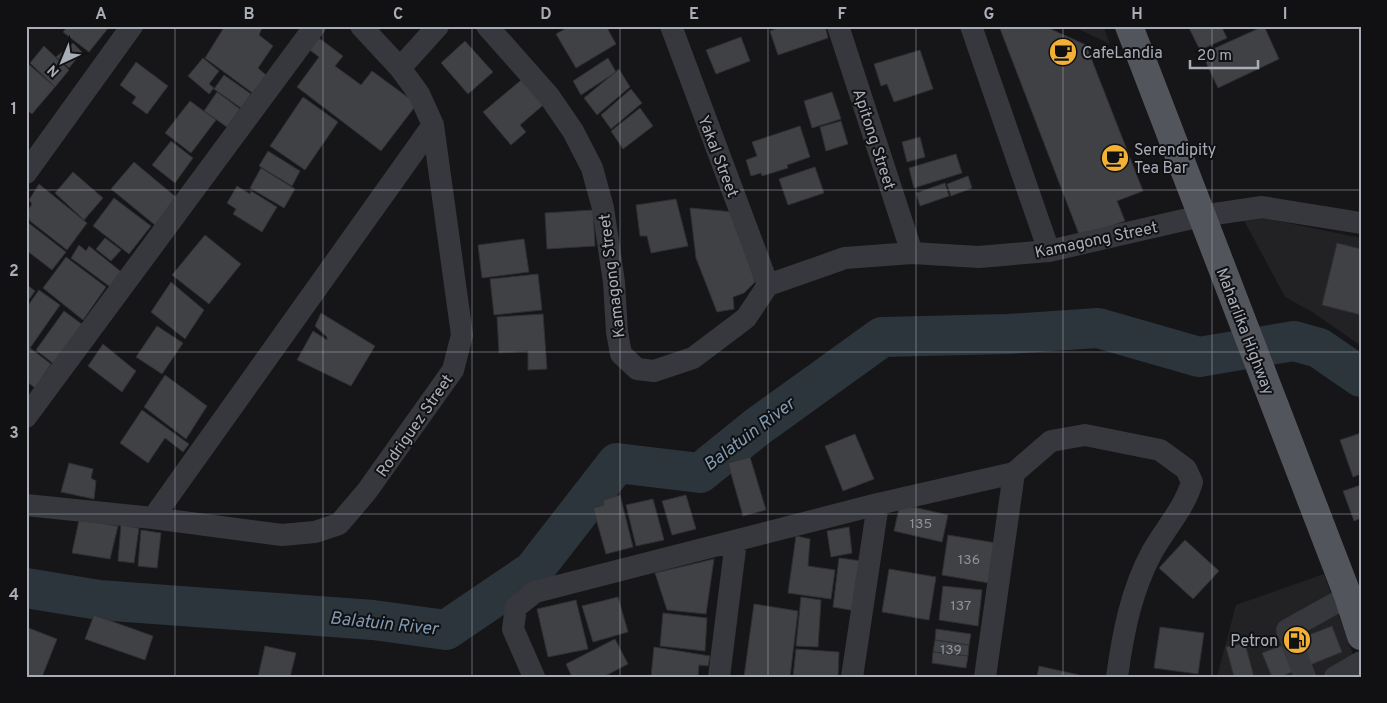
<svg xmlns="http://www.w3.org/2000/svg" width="1387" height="703" viewBox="0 0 1387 703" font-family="Overpass,sans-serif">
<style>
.built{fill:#222225}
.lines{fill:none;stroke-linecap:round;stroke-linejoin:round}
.river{stroke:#2c353c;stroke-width:40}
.building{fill:#404145;stroke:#303034}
.minor{stroke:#37383d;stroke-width:22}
.major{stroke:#53555c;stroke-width:28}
.grid{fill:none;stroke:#a8adb8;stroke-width:1;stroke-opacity:0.55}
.labels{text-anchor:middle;stroke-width:4;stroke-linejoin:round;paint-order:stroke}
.number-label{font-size:14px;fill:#8e929b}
.poi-label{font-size:16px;fill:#a8adb8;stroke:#111113;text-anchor:start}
.street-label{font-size:16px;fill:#a8adb8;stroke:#111113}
.water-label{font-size:18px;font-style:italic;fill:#7f9bb3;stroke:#111113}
.neatline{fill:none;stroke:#a8adb8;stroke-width:2}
.grid-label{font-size:16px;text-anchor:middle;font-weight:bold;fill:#a8adb8}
</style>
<rect width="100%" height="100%" fill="#161618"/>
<path class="built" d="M1072 26H1103L1110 44Z
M1240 213 1361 238V346L1314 313 1285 297Z
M1324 574 1361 677H1217L1236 605Z"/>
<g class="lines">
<path class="river" d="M26 588 99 600 373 620 446 630 533 571 617 463 700 473 757 427 882 337 1008 334 1098 328 1199 357 1294 341 1319 348 1361 377"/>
</g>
<path class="building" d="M68 26H108L109 27 89 52 63 32Z
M225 26H263L259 35 273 46 258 68 267 76 254 94 205 58Z
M570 26H606L616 44 576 68 556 34Z
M785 26H825L828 38 778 55 770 31Z
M999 26H1044L1086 45 1143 191 1117 201 1125 221 1080 237Z
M1188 26H1221L1227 38 1200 50Z
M1264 26 1279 59 1218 88 1202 54Z
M315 35 343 56 335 66 361 85 372 71 417 104 381 151 297 87 319 57 306 47Z
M741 37 750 61 716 74 706 50Z
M465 41 493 72 468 94 441 63Z
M73 43 82 52 69 68 56 57Z
M44 46 69 70 55 87 30 63Z
M920 50 933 89 894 102 887 84 881 86 874 64Z
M203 58 219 71 209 84 214 88 209 94 188 76Z
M608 58 616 72 581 95 573 81Z
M26 62 55 87 32 114 26 109Z
M136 62 168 86 147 114 132 103 136 97 120 85Z
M619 69 630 87 597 115 584 98Z
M224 75 251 94 241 108 214 89Z
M526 76 548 101 520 125 526 132 511 145 483 112Z
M631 89 642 103 611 129 601 115Z
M217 92 240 109 227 127 204 111Z
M832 92 841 119 812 128 804 101Z
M303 97 338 122 305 170 270 146Z
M190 101 216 120 191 153 165 133Z
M640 108 653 126 623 149 611 131Z
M841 121 848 144 826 151 820 127Z
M800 126 810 157 787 165 788 168 762 176 761 173 751 176 746 160 757 156 752 142Z
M920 137 925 157 907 162 902 142Z
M171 141 193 158 175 183 152 165Z
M268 151 300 171 292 186 259 166Z
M956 154 962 173 914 188 909 168Z
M134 162 177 198 155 225 111 189Z
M815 167 824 193 788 205 779 179Z
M261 168 295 189 284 208 250 188Z
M73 172 103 198 84 220 55 193Z
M968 176 972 188 951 196 947 184Z
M945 183 949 196 920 206 916 193Z
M39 184 87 223 67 250 30 221 27 212 32 204 29 200Z
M237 186 250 194 251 191 277 207 262 232 233 214 236 209 227 203Z
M114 198 151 226 129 254 93 226Z
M676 199 688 246 651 253 647 236H640L636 205Z
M690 208 734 212 755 282 744 293 733 297 734 309 717 312 696 258Z
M593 210 595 246 547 249 545 213Z
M26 221 66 252 52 270 26 250Z
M205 235 241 264 209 304 172 275Z
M105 238 121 250 111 261 96 249Z
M524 239 529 272 482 278 478 245Z
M1337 243 1361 249V315L1322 305Z
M79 245 86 251 89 246 124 274 113 289 71 258Z
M66 257 106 287 83 320 43 288Z
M538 274 542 310 494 315 490 279Z
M171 282 204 310 185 339 151 312Z
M26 284 35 291 26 304Z
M39 290 60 305 30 348 51 364 35 388 26 381V308Z
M64 311 83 325 54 364 36 350Z
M321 313 375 346 351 386 297 360 313 331 327 340V337L315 326Z
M543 314 547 369 528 370V351L499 353 497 317Z
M157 326 183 343 162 374 136 357Z
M103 344 136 371 122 392 88 366Z
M165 375 207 406 186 439 144 407Z
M142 410 189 444 183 452 165 438 148 463 120 443Z
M1361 433V474L1353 477 1340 440Z
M855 434 874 479 843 491 825 446Z
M750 457 766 510 743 516 728 463Z
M69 463 93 469 91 478 96 481 94 499 61 492Z
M1361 485V518L1354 521 1343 491Z
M620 495 633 547 606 554 593 508 604 505 603 500Z
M686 495 696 529 672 535 662 501Z
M653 499 664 540 636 546 626 505Z
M900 504 948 515 942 542 894 531Z
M79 520 118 526 110 559 72 553Z
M121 525 139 528 134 563 118 561Z
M849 527 852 553 831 557 827 531Z
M141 530 161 533 157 568 138 566Z
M948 535 996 543 989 583 942 575Z
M796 536 810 539 808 566 835 570 831 599 788 593Z
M1185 540 1219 571 1193 599 1159 568Z
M839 558 862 561 856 611 833 607Z
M714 559 706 614 667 610 655 573Z
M889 569 936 577 929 620 882 612Z
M943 586 982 590 978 626 939 620Z
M618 597 628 632 593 642 582 606Z
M801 597 821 600 818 647 796 646Z
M576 600 588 649 548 657 537 609Z
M754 604 798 611 790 677H744Z
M663 613 707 618 705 651 660 646Z
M94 615 153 636 145 660 85 639Z
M1332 626 1342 652 1280 677H1272L1262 653Z
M26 627 57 639 42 677H26Z
M1160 627 1204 633 1198 674 1154 668Z
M936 629 971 634 969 645 935 640Z
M615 639 628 664 603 677H572L566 664Z
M935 640 969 645 968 656 933 652Z
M1245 643 1254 677H1234L1226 647Z
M265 646 296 653 290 677H258Z
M654 647 710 656 708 666 699 665 698 677H651Z
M796 649 839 652 838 677H793Z
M933 652 968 656 966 668 932 663Z
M1039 666 1079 675V677H1037Z"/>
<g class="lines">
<path class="minor" d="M487 26 549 96 573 131 592 168 603 208 614 282 617 332 621 354 637 369 654 371 693 358 746 318 768 285 845 258 912 253 979 257 1049 251 1201 216 1262 207 1361 223
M671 26 768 285
M838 26 912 253
M971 26 1049 251
M400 68 438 26
M26 173 132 26
M26 417 315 26
M26 505 153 518 282 535 315 532 339 524 367 491 453 370 462 335 433 125 419 94 400 68 361 26
M153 518 433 125
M534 677 513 629 516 607 535 592 878 504 1014 473
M719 677 736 541
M852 677 878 504
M985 677 1014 473 1051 441 1085 435 1160 450 1186 469 1192 482C1185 507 1165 529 1152 552 1131 591 1123 633 1117 677
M1305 677 1287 630 1348 596 1361 603
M1335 677 1361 662"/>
<path class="major" d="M1129 26 1348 596 1361 636"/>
</g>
<path class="grid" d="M175 26V677M323 26V677M472 26V677M620 26V677M768 26V677M916 26V677M1063 26V677M1212 26V677M26 190H1361M26 352H1361M26 514H1361"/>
<defs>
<symbol id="cafe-disc" viewBox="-11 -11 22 22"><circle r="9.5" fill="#f2b134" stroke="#111113"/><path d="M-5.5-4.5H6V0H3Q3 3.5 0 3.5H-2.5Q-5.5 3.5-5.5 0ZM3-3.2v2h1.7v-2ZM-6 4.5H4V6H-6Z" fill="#111"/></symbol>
<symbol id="fuel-disc" viewBox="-11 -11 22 22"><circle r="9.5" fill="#f2b134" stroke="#111113"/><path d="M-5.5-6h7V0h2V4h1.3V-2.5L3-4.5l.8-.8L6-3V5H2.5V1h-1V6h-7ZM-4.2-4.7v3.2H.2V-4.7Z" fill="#111"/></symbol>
</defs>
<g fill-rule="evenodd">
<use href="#cafe-disc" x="1047" y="36" width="32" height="32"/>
<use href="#cafe-disc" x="1099" y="142" width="32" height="32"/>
<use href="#fuel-disc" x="1281" y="624" width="32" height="32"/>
</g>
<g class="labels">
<g class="number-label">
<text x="921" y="528">135</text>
<text x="969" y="564">136</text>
<text x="961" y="610">137</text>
<text x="951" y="654">139</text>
</g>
<g class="poi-label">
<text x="1082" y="58">CafeLandia</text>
<text x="1134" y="155">Serendipity<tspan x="1134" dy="18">Tea Bar</tspan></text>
<text x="1278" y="646" text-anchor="end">Petron</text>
</g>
<g class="street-label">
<text transform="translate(875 139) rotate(72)" y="6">Apitong Street</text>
<text transform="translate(719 156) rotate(69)" y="6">Yakal Street</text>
<text transform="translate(1096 239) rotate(-12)" y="6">Kamagong Street</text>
<text transform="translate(611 276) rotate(-97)" y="6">Kamagong Street</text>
<text transform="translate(1246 331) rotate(69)" y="6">Maharlika Highway</text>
<text transform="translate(414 425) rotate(-55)" y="6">Rodriguez Street</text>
</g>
<g class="water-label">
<text transform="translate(749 434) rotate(-37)" y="6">Balatuin River</text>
<text transform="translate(384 623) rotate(6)" y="6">Balatuin River</text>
</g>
</g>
<rect width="1387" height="703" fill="none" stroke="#111113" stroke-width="55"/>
<g transform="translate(62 62) rotate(224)" stroke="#111113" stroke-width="4" paint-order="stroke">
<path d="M0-4L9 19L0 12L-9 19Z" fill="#a8adb8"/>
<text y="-8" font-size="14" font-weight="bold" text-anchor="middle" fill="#a8adb8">N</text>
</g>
<path d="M1190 60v8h68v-8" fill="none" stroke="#a8adb8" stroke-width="2.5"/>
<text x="1197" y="60" font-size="15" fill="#a8adb8" stroke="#111113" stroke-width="4" paint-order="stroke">20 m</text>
<rect x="28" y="28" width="1332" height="648" class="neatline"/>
<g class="grid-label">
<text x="101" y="19">A</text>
<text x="249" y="19">B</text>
<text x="398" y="19">C</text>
<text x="546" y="19">D</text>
<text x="694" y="19">E</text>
<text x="842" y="19">F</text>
<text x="989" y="19">G</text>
<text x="1137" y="19">H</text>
<text x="1285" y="19">I</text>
<text x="14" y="114">1</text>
<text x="14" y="276">2</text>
<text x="14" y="438">3</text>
<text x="14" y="600">4</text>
</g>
</svg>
